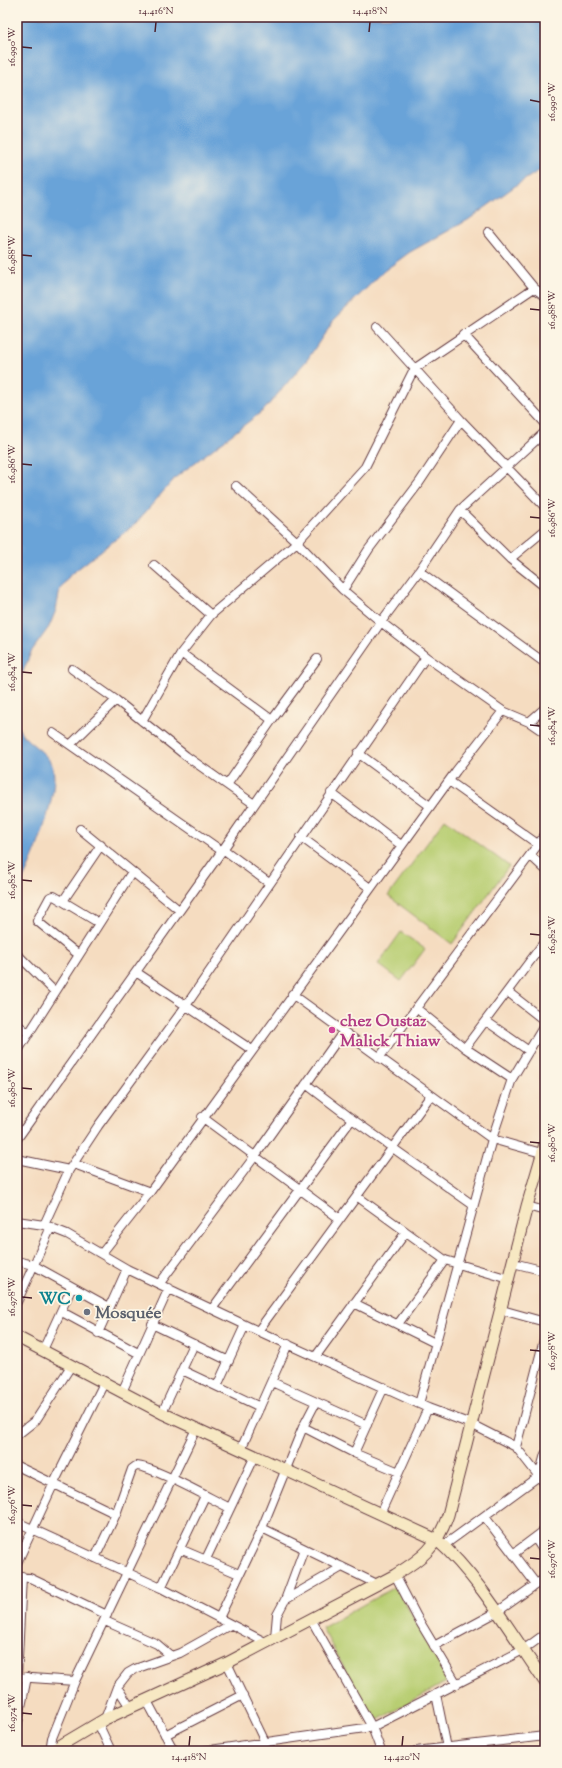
<svg xmlns="http://www.w3.org/2000/svg" width="562" height="1768" viewBox="0 0 562 1768" font-family="'Sorts Mill Goudy',serif">
<style>
.green{fill:#b8ce72;stroke:#81764e}
.water{fill:#69a3d8;stroke:#5a6182}
.lines{fill:none;stroke-linecap:round;stroke-linejoin:round}
.street-casing{stroke:#643b41;stroke-width:10}
.secondary-casing{stroke:#643b41;stroke-width:13}
.street{stroke:#fff;stroke-width:8}
.secondary{stroke:#f7e8c3;stroke-width:11}
.ticks{fill:none;stroke:#4a1f2b;stroke-width:1.5}
.hotel-dot{fill:#d1479c;stroke:#fcf5e5;stroke-width:1.5}
.culture-dot{fill:#0f9aa8;stroke:#fcf5e5;stroke-width:1.5}
.worship-dot{fill:#6b7280;stroke:#fcf5e5;stroke-width:1.5}
.labels{text-anchor:middle;stroke-width:3.5;stroke-linejoin:round;paint-order:stroke}
.hotel-label{font-size:17px;font-weight:bold;fill:#b23c85;stroke:#fcf5e5;text-anchor:start}
.culture-label{font-size:17px;font-weight:bold;fill:#0d838f;stroke:#fcf5e5;text-anchor:end}
.worship-label{font-size:17px;font-weight:bold;fill:#5b616d;stroke:#fcf5e5;text-anchor:start}
.neatline{fill:none;stroke:#4a1f2b;stroke-width:1.5}
.ticks-label{font-size:10px;text-anchor:middle;fill:#4a1f2b}
</style>
<rect width="100%" height="100%" fill="#fcf5e5"/>
<filter id="ink" filterUnits="userSpaceOnUse"><feTurbulence type="fractalNoise" baseFrequency=".025" numOctaves="2"/><feDisplacementMap in="SourceGraphic" scale="8" xChannelSelector="R" yChannelSelector="G"/><feConvolveMatrix kernelMatrix="1 2 1 2 8 2 1 2 1" color-interpolation-filters="sRGB"/></filter>
<filter id="wash" filterUnits="userSpaceOnUse"><feTurbulence type="fractalNoise" baseFrequency=".012" numOctaves="4" result="noise"/><feDisplacementMap in="SourceGraphic" scale="16" xChannelSelector="R" yChannelSelector="G"/><feGaussianBlur stdDeviation="0.9" result="paint"/><feColorMatrix in="noise" values="0 0 0 0 0 0 0 0 0 0 0 0 0 0 0 0 0 1.4 0 .05"/><feComposite in="paint" operator="in"/></filter>
<g filter="url(#wash)">
<rect width="100%" height="100%" fill="#f5dcc0"/>
<path class="green" d="M445 819 509 866 452 944 388 896Z
M401 932 425 949 401 981 378 964Z
M396 1586 448 1681 374 1722 322 1628Z"/>
<path class="water" d="M17 17H545V167L518 184 468 220 410 252 384 271 333 321 307 360 264 410 176 477 135 524 70 575 60 589 56 610 49 627 31 652 20 679 17 700Z
M17 719C18 723 18 728 20 731 28 744 45 750 52 765 62 789 31 868 17 890Z"/>
</g>
<g filter="url(#ink)">
<g class="lines">
<defs>
<path id="street" d="M489 233 534 288
M377 327 461 420 545 507
M463 334 545 423
M236 486 297 542 343 590 381 622 426 657 503 711 529 722 545 733
M460 510 510 559 545 587
M510 559 545 530
M154 565 211 615
M419 571 545 663
M343 590 369 549 419 483 461 420
M181 653 272 720
M72 669 116 700 186 756 254 804
M142 721 181 653 211 615 297 542 365 467 414 369 534 288 545 296
M529 722 545 708
M53 733 222 851
M70 745 116 700
M358 753 430 806
M449 781 539 845
M227 785 272 720 317 659
M331 793 401 845
M80 829 179 910
M301 837 370 888
M223 849 269 883
M531 856 545 869
M63 901 101 845
M79 955 37 921 50 897 54 896 99 923
M20 957 55 992
M136 972 252 1050
M508 992 545 1021
M292 994 492 1139 545 1154
M416 1008 465 1048 512 1079
M486 1021 529 1051
M17 1024 29 1034
M465 1048 545 941
M17 1052 132 872
M379 1058 545 835
M306 1084 352 1119 473 1205
M202 1117 340 1219
M17 1139 222 851 381 622 419 571 460 510 545 432
M17 1159 69 1170
M74 1164 150 1192
M358 1197 445 1260 509 1279
M527 1206 545 1211
M17 1221 44 1225 67 1234 127 1269 258 1331 428 1408 471 1424 516 1447 545 1484
M44 1225 69 1170 98 1126 185 1007 426 657
M102 1253 150 1192 456 771 503 711
M17 1261 33 1265 109 1307
M513 1263 545 1271
M160 1283 255 1156 343 1032
M17 1302 51 1227
M354 1303 435 1343
M212 1309 352 1119
M502 1310 545 1322
M62 1312 138 1353
M152 1324 229 1361
M398 1324 445 1260
M258 1331 431 1095
M98 1333 127 1269
M43 1350 72 1287
M316 1356 406 1232
M182 1370 260 1407
M272 1382 367 1425
M217 1386 245 1325
M122 1392 169 1288
M419 1404 492 1139 512 1079 545 1024
M162 1413 194 1344
M303 1427 354 1453 384 1387
M17 1435 36 1420 71 1366
M516 1447 545 1336
M241 1449 288 1344
M354 1453 399 1472
M17 1466 116 1514
M380 1514 428 1408
M485 1517 536 1584
M17 1522 161 1588 265 1642
M262 1528 377 1584
M535 1538 545 1553
M443 1546 539 1476 545 1454
M180 1549 239 1574
M513 1554 545 1530
M95 1558 116 1514 132 1469 136 1466C153 1466 211 1499 230 1508
M206 1559 255 1456
M17 1563 54 1483 104 1383
M395 1575 417 1617 457 1684
M17 1577 30 1578 107 1615
M161 1588 205 1496
M285 1600 342 1567
M219 1618 262 1528 303 1427 316 1402
M311 1619 372 1727 381 1751
M105 1621 157 1644 171 1656
M275 1637 277 1615 285 1600 304 1549
M434 1646 497 1612 545 1578
M227 1663 265 1742
M17 1677 22 1576
M17 1677 75 1681
M117 1687 130 1707
M436 1694 447 1748
M147 1701 174 1751
M105 1719 117 1687 128 1673 135 1669 180 1653 230 1625
M98 1723 111 1751
M17 1727 27 1677
M165 1735 243 1695
M50 1751 52 1738 75 1681 196 1429
M203 1751 372 1727 523 1650 545 1634
M416 1751 545 1736"/>
<path id="secondary" d="M17 1337 162 1413 437 1540C479 1577 513 1636 545 1682
M51 1751 105 1719 227 1663 395 1575C423 1558 437 1547 448 1515L527 1206 545 1144"/>
</defs>
<use href="#street" class="street-casing"/>
<use href="#secondary" class="secondary-casing"/>
<use href="#street" class="street"/>
<use href="#secondary" class="secondary"/>
</g>
</g>
<path class="ticks" d="M155 32 156 22M369 32 370 22M22 47 32 48M530 100 540 102M22 255 32 256M530 309 540 310M22 464 32 465M530 517 540 518M22 672 32 673M530 725 540 726M22 880 32 881M530 934 540 935M22 1088 32 1089M530 1142 540 1143M22 1297 32 1298M530 1350 540 1351M22 1505 32 1506M530 1558 540 1559M22 1713 32 1714M189 1746 190 1736M402 1746 403 1736"/>
<circle class="hotel-dot" cx="332" cy="1030" r="4"/>
<circle class="culture-dot" cx="79" cy="1298" r="4"/>
<circle class="worship-dot" cx="87" cy="1312" r="4"/>
<g class="labels">
<g class="hotel-label">
<text x="340" y="1026">chez Oustaz<tspan x="340" dy="20">Malick Thiaw</tspan></text>
</g>
<g class="culture-label">
<text x="71" y="1304">WC</text>
</g>
<g class="worship-label">
<text x="95" y="1318">Mosquée</text>
</g>
</g>
<rect width="562" height="1768" fill="none" stroke="#fcf5e5" stroke-width="44"/>
<rect x="22" y="22" width="518" height="1724" class="neatline"/>
<g class="ticks-label">
<text x="156" y="14">14.416°N</text>
<text x="370" y="14">14.418°N</text>
<text transform="translate(11 47) rotate(-90)" y="4">16.990°W</text>
<text transform="translate(551 102) rotate(-90)" y="4">16.990°W</text>
<text transform="translate(11 255) rotate(-90)" y="4">16.988°W</text>
<text transform="translate(551 310) rotate(-90)" y="4">16.988°W</text>
<text transform="translate(11 464) rotate(-90)" y="4">16.986°W</text>
<text transform="translate(551 518) rotate(-90)" y="4">16.986°W</text>
<text transform="translate(11 672) rotate(-90)" y="4">16.984°W</text>
<text transform="translate(551 726) rotate(-90)" y="4">16.984°W</text>
<text transform="translate(11 880) rotate(-90)" y="4">16.982°W</text>
<text transform="translate(551 935) rotate(-90)" y="4">16.982°W</text>
<text transform="translate(11 1088) rotate(-90)" y="4">16.980°W</text>
<text transform="translate(551 1143) rotate(-90)" y="4">16.980°W</text>
<text transform="translate(11 1297) rotate(-90)" y="4">16.978°W</text>
<text transform="translate(551 1351) rotate(-90)" y="4">16.978°W</text>
<text transform="translate(11 1505) rotate(-90)" y="4">16.976°W</text>
<text transform="translate(551 1559) rotate(-90)" y="4">16.976°W</text>
<text transform="translate(11 1713) rotate(-90)" y="4">16.974°W</text>
<text x="189" y="1760">14.418°N</text>
<text x="402" y="1760">14.420°N</text>
</g>
</svg>
